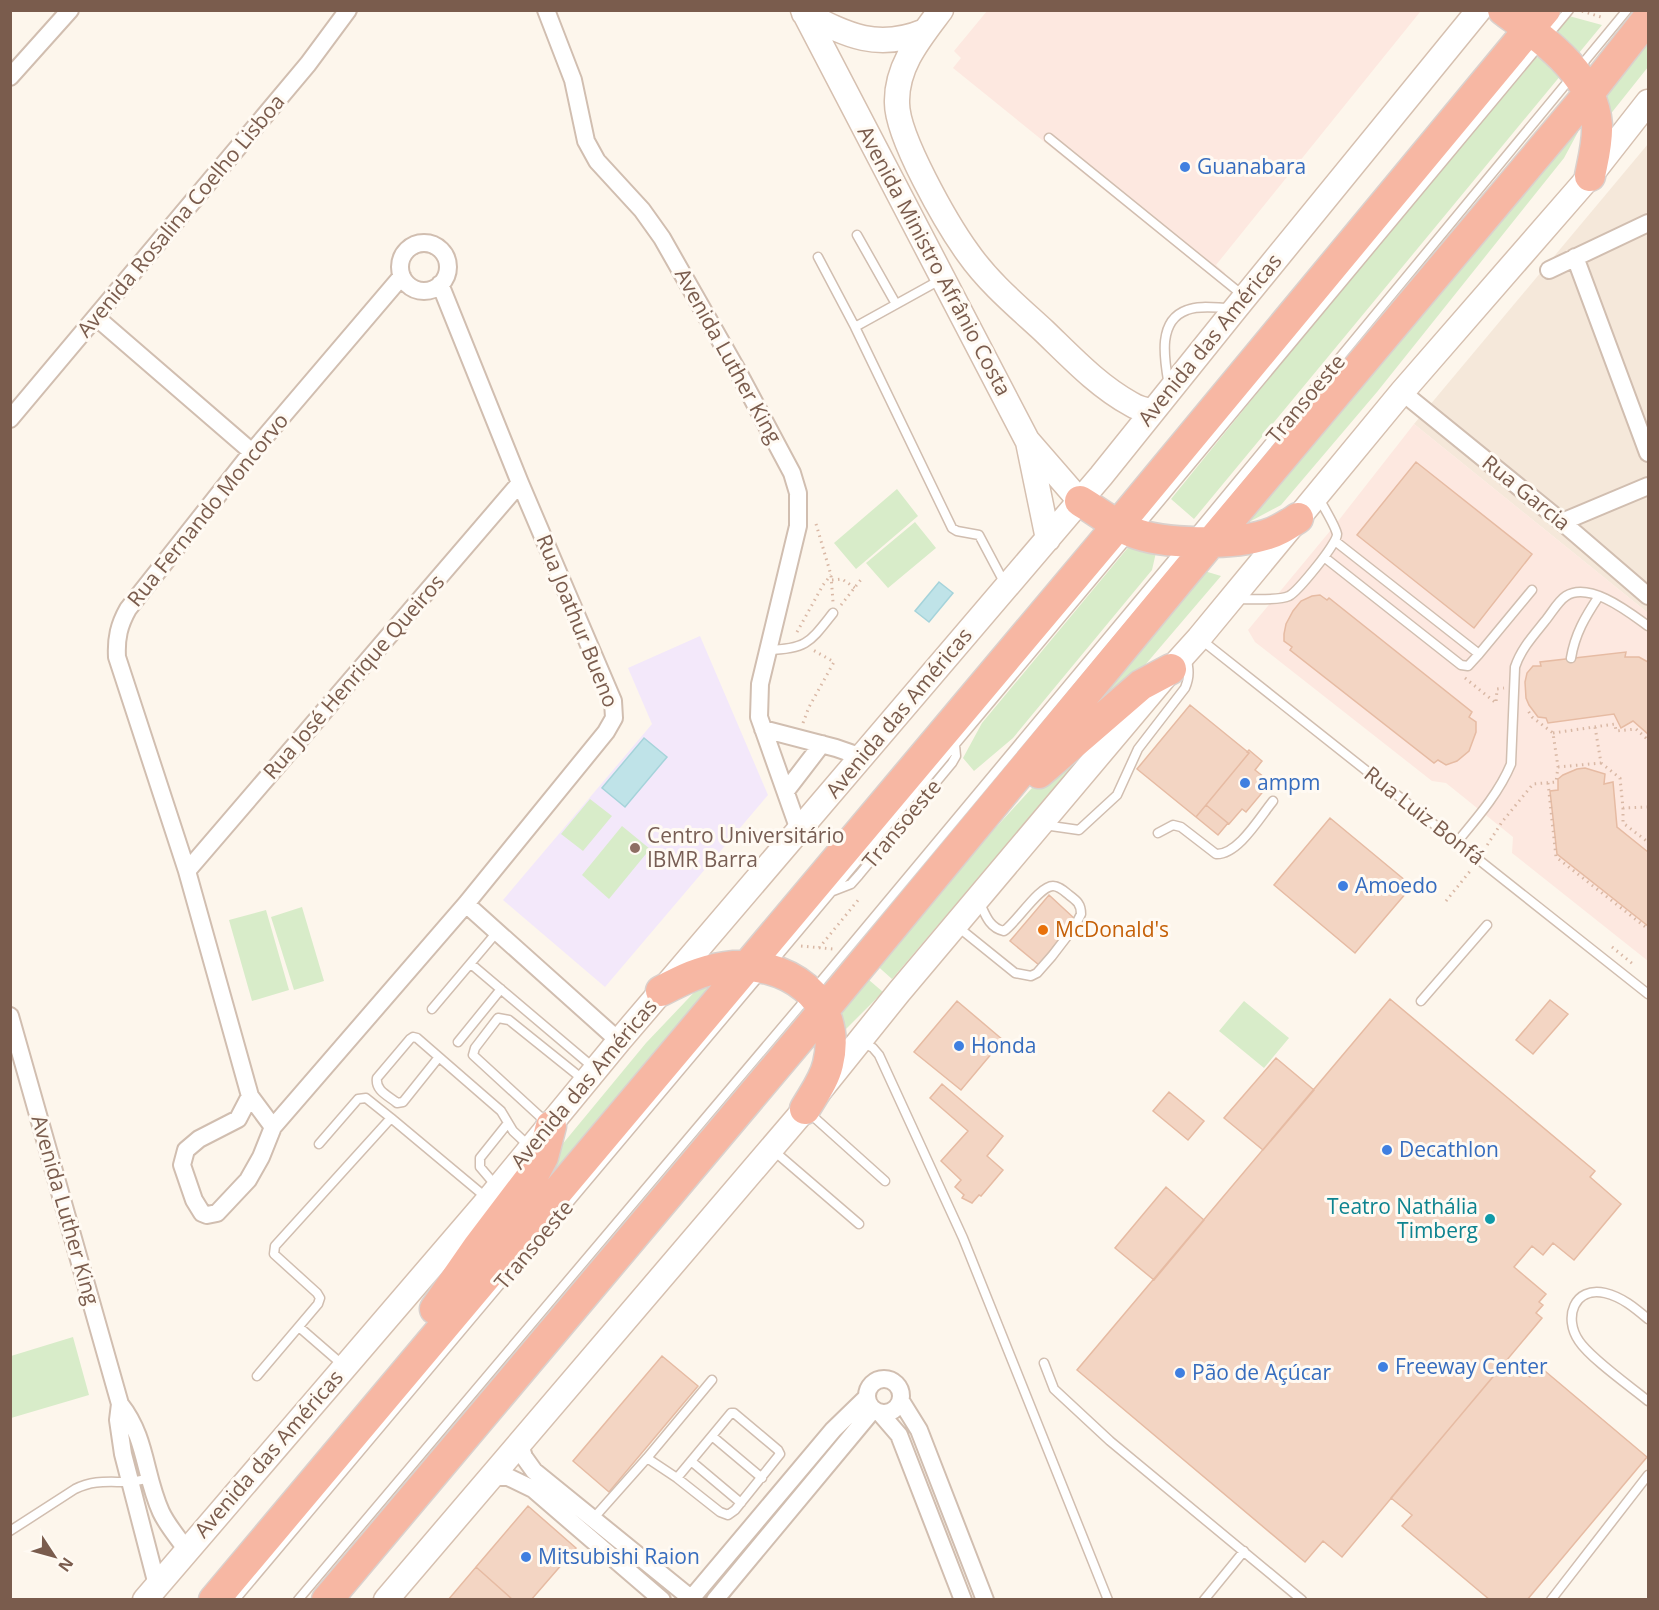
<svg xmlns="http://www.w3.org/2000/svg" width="1659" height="1610" viewBox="0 0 1659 1610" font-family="'Open Sans',sans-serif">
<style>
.residential{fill:#f5e8da}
.commercial{fill:#fde8e0}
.education{fill:#f3e8fa}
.green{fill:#d8ecc9}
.water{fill:#bfe3e8;stroke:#a5d3da;stroke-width:1.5}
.building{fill:#f3d5c3;stroke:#e6bba3;stroke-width:1.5}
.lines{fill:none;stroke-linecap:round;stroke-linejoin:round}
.lane-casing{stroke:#d1beb0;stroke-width:11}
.street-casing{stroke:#d1beb0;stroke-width:20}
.secondary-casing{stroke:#d6c0b0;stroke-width:27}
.highway-casing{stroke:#dad1cd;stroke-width:33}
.path{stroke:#d9b8a5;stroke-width:3;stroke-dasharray:1.5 4.5;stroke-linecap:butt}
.lane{stroke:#fff;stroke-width:8}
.street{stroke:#fff;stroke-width:16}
.secondary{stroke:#fff;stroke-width:24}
.highway{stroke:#f7b7a3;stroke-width:30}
.shop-dot{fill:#3f7fe0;stroke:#fffaf3;stroke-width:2}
.education-dot{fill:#8d6e63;stroke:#fffaf3;stroke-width:2}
.food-dot{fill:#e8710a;stroke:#fffaf3;stroke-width:2}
.culture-dot{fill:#0f9aa8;stroke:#fffaf3;stroke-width:2}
.labels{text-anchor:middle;stroke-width:6;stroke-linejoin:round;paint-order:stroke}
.shop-label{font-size:21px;fill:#366cbe;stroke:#fffaf3;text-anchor:start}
.street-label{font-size:21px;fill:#7a5c4d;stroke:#fffaf3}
.education-label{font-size:21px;fill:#785e54;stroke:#fffaf3;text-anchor:start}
.food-label{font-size:21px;fill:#c56008;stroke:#fffaf3;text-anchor:start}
.culture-label{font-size:21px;fill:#0d838f;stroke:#fffaf3;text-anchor:end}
</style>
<rect width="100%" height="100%" fill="#fdf6ec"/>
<path class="residential" d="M1648 144V613L1414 424Z"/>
<path class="commercial" d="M1418 10 1420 12 1216 265 1225 273 1218 282 953 68 961 58 954 51 987 11Z
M1414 424 1648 613V961L1512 853 1513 837 1446 783 1432 781 1255 642 1248 630 1335 525Z"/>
<path class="education" d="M700 636 768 795 605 987 503 900 652 724 628 668Z"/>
<path class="green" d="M1569 16 1602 25 1574 59 1552 37Z
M1648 41V67L1609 116 1597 91Z
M1537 57 1549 62 1561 75 1194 519 1171 499 1380 242Z
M1569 127 1578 132 1564 158 1377 392 1281 505 1236 529Z
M897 489 918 516 856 569 834 543Z
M915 522 936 548 888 588 866 563Z
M1131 544 1157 548 1152 570 1013 738 974 771 963 758 982 723Z
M1201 570 1221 576 1122 692 1070 738Z
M1106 728 892 979 873 962 1053 765Z
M590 799 612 816 583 851 561 834Z
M622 826 650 849 609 899 582 875Z
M302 907 324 981 294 990 271 917Z
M266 910 289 990 252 1001 229 920Z
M862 974 883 992 837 1038 829 1012Z
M704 982 708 990 459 1287 537 1175 646 1043Z
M1244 1001 1289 1038 1264 1068 1219 1031Z
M73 1337 89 1395 11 1418V1356Z"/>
<path class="water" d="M939 582 953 593 929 622 915 611Z
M644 738 667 757 625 807 602 788Z"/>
<path class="building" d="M1416 462 1532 554 1474 628 1357 535Z
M1320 595 1327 600 1329 598 1472 712 1469 717 1476 722V732L1469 751 1457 761 1446 765 1438 760 1434 763 1290 650 1292 647 1284 641V634L1286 624 1293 611 1301 601 1312 596Z
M1626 652 1625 657H1639L1648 662V734L1633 721 1621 728 1614 714 1548 723 1546 718 1538 717 1529 705 1526 698 1525 682 1527 673 1533 666H1541L1540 662Z
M1190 705 1249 753 1196 817 1137 769Z
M1249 750 1262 761 1255 770 1265 778 1266 788 1246 812 1242 809 1229 824 1206 805 1249 753 1247 752Z
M1585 768 1605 774 1604 784 1613 782 1617 827 1648 852V926L1557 854 1550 791 1558 790V779L1563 775 1577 769Z
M1206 805 1228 823 1218 835 1196 817Z
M1330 818 1412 886 1355 953 1274 885Z
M1049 895 1075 919 1039 965 1010 941Z
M1390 999 1595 1171 1590 1177 1621 1204 1574 1260 1553 1243 1543 1255 1532 1246 1514 1267 1546 1294 1539 1302 1543 1305 1536 1313 1542 1318 1342 1557 1323 1541 1305 1562 1077 1370Z
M1550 1000 1568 1014 1533 1054 1516 1040Z
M957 1001 1003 1040 961 1090 914 1052Z
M1276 1058 1314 1090 1263 1150 1224 1118Z
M942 1084 1003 1136 987 1156 1003 1170 981 1196 979 1195 972 1203 962 1198 964 1195 955 1187 961 1180 941 1161 968 1131 930 1098Z
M1169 1092 1204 1121 1188 1140 1153 1111Z
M1166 1187 1204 1220 1154 1280 1115 1248Z
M662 1356 698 1386 609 1492 573 1461Z
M1508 1359 1530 1377 1539 1366 1647 1457 1527 1600H1490L1402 1526 1412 1515 1391 1498Z
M528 1506 576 1548 531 1600H513L476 1567Z
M476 1567 513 1600H448Z"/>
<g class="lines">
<defs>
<path id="lane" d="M1049 138 1245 297
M857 235 896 304
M818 257 855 327 952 528 957 531 979 535 1005 584
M855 327 940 280
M1169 386C1165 362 1156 321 1187 310 1199 305 1217 308 1229 308
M1138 528 1569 10
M1194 534 1627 10
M1324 557 1461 665 1468 666 1479 654 1335 541
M1237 599C1250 599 1278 601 1289 596 1297 592 1338 543 1337 534 1335 525 1323 506 1318 497
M1199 638 1648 994
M768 650C807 649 810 642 833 613
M1479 654 1532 590
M1571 658C1575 634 1585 617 1599 596
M1044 825 1079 830 1117 795 1138 749 1185 688C1190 677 1189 668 1186 657
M1158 833 1173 825 1181 827 1216 854C1238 855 1260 817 1273 801
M1457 842C1477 818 1499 793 1511 764L1515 667C1521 649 1533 636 1545 621 1551 614 1558 601 1566 596 1590 581 1630 613 1648 626
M833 891 851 884 859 875 952 763 956 756 955 745
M958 927 1015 973 1031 976 1037 973 1052 956 1075 926 1081 914C1081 904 1077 901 1069 895 1064 891 1059 886 1053 886 1039 886 1017 922 1004 931 989 928 985 914 979 901
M471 964 594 1068
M771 964 1129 537
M1421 1001 1487 925
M432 1009 497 932
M458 1042 501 989
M862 1042 873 1048 879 1055 963 1238 1108 1600
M439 1057 403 1102 397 1103C389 1096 375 1091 377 1078L410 1039 413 1037 417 1038 501 1111 513 1131 529 1146
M807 1111 885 1181
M546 1122 473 1055 475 1048 498 1018 509 1020 585 1081
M319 1144 358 1099 366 1098 391 1118
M774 1151 859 1224
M497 1187 480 1167V1158L508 1123
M1648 1319C1635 1308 1622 1297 1605 1293 1574 1286 1563 1318 1579 1341 1590 1358 1631 1387 1648 1401
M299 1327 344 1366
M1044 1363 1054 1389 1110 1441 1302 1600
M257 1376 318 1304 320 1298 317 1293 274 1254 275 1246 391 1118 488 1199
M712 1436 762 1478
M647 1458 677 1478 720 1512 728 1515 735 1510 780 1454 778 1450 734 1413H731L677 1478
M691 1461 741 1503
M591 1521 647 1458 712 1380
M10 1531 75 1489C93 1480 107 1482 126 1482 134 1482 142 1480 150 1478
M235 1600 762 973
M298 1600 811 993 1182 548
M1204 1600 1244 1551
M1551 1600 1648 1475"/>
<path id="street" d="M546 10 573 80 586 141 597 161 642 210 662 238 737 370 792 473 798 493V526L760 684 759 717 799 830
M10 77 70 10
M400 267a24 24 0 1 1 48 0a24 24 0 1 1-48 0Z
M1575 257 1648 453
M1549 270 1648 223
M97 318 252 452
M1402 392 1562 522 1648 596
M10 419 308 64 348 10
M1562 522 1648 486
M763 729 836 748 862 757
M786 791 822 744
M187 871 520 483
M466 904 619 1041
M10 1016 120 1404C147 1438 144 1475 161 1512 167 1525 178 1538 187 1550
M250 1096 238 1119 199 1139 186 1150 182 1165 194 1200 202 1213 207 1215 217 1213 248 1180 261 1157 273 1127 466 904 606 732 614 718 613 701 520 483 440 284
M273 1127 250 1096 187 871 117 657C116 638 119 625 128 609L252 452 402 276
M867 1396a17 17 0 1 1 34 0a17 17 0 1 1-34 0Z
M901 1401 919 1430 985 1600
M120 1404 118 1420 123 1454 157 1585
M880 1413 899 1435 963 1600
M519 1442 524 1457 534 1471 693 1600
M490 1477H508L533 1489 662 1600
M690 1600 833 1430 866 1398
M715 1600 873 1410"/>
<path id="secondary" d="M803 10 1027 440 1080 501
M941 10C920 38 896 66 897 103 897 137 947 224 968 253 989 283 1018 307 1044 331 1071 357 1098 386 1131 404 1137 408 1145 410 1152 411
M804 13C847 35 877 51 925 31
M1028 442 1048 539
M145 1600 489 1199 619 1041 1101 476 1236 308 1479 10
M386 1600 805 1109 899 992 1171 669 1199 638 1402 392 1590 176 1648 102"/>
<path id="highway" d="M1503 10C1543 40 1593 72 1597 125 1598 142 1593 160 1590 176
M1080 501C1097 511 1114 525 1132 532 1163 545 1233 545 1265 535 1277 532 1287 525 1298 518
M1039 773 1141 685 1171 669
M661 991C682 980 702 970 725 967 786 958 844 999 828 1064 824 1081 813 1095 805 1109
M435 1309 478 1247 535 1172 543 1157 551 1126
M214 1600 1118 525 1545 10
M327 1600 823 1011 1191 566 1590 92 1648 18"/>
</defs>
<use href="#lane" class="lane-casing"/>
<use href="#street" class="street-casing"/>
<use href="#secondary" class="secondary-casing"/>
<use href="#highway" class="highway-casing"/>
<path class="path" d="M1582 11 1604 18
M816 524 831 575 833 602
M832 580 842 579 855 588
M841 605 863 577
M797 632 823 585 831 575
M1465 678 1496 703 1497 689 1504 688
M803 723 809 707 834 662 813 650
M1553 733 1615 724 1616 731 1636 729 1648 740
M1601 763 1620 778 1623 808 1648 807
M1558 767 1601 763 1595 727
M1548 783 1556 857 1648 929
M1623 808V823L1648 842
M1484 850 1502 822 1533 784 1556 782 1558 767 1553 733 1532 717 1527 709
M1446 901 1471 870
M801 946 833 949
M1612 947 1633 964
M819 948 859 899"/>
<use href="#lane" class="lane"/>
<use href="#street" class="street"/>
<use href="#secondary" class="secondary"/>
<use href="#highway" class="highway"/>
</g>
<g class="shop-dot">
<circle cx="1185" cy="167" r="6"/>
<circle cx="1245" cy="783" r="6"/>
<circle cx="1343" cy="886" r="6"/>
<circle cx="959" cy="1046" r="6"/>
<circle cx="1387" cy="1150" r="6"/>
<circle cx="1383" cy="1367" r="6"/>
<circle cx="1180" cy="1373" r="6"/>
<circle cx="526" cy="1557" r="6"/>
</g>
<circle class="education-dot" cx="635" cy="848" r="6"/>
<circle class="food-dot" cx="1043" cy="930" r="6"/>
<circle class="culture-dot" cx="1490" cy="1219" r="6"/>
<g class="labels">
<g class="shop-label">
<text x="1197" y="174">Guanabara</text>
<text x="1257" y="790">ampm</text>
<text x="1355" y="893">Amoedo</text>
<text x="971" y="1053">Honda</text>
<text x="1399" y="1157">Decathlon</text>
<text x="1395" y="1374">Freeway Center</text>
<text x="1192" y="1380">Pão de Açúcar</text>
<text x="538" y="1564">Mitsubishi Raion</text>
</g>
<g class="street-label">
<text transform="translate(181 216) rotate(-50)" y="7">Avenida Rosalina Coelho Lisboa</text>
<text transform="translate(934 261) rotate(62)" y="7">Avenida Ministro Afrânio Costa</text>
<text transform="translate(1210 340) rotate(-51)" y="7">Avenida das Américas</text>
<text transform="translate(728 356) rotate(61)" y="7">Avenida Luther King</text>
<text transform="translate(1306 399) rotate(-50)" y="7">Transoeste</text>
<text transform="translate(1526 493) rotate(39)" y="7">Rua Garcia</text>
<text transform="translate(208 510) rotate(-51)" y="7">Rua Fernando Moncorvo</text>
<text transform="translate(577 621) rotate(68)" y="7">Rua Joathur Bueno</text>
<text transform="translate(354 677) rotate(-49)" y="7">Rua José Henrique Queiros</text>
<text transform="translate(899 713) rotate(-50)" y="7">Avenida das Américas</text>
<text transform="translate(1424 816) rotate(38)" y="7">Rua Luiz Bonfá</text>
<text transform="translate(902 824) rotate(-50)" y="7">Transoeste</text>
<text transform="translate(584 1084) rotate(-50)" y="7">Avenida das Américas</text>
<text transform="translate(65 1210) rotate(74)" y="7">Avenida Luther King</text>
<text transform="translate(534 1245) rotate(-50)" y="7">Transoeste</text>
<text transform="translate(269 1454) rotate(-49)" y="7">Avenida das Américas</text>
</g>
<g class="education-label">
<text x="647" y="843">Centro Universitário<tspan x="647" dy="24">IBMR Barra</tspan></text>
</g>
<g class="food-label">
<text x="1055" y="937">McDonald's</text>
</g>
<g class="culture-label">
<text x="1478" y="1214">Teatro Nathália<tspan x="1478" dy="24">Timberg</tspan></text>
</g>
</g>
<rect width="1659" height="1610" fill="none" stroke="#7a5c4d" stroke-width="24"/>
<g transform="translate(54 1556) rotate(126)" stroke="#fffaf3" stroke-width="4.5" paint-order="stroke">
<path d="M0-4.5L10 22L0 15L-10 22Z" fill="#7a5c4d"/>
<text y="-9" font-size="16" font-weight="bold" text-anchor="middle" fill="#7a5c4d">N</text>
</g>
</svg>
